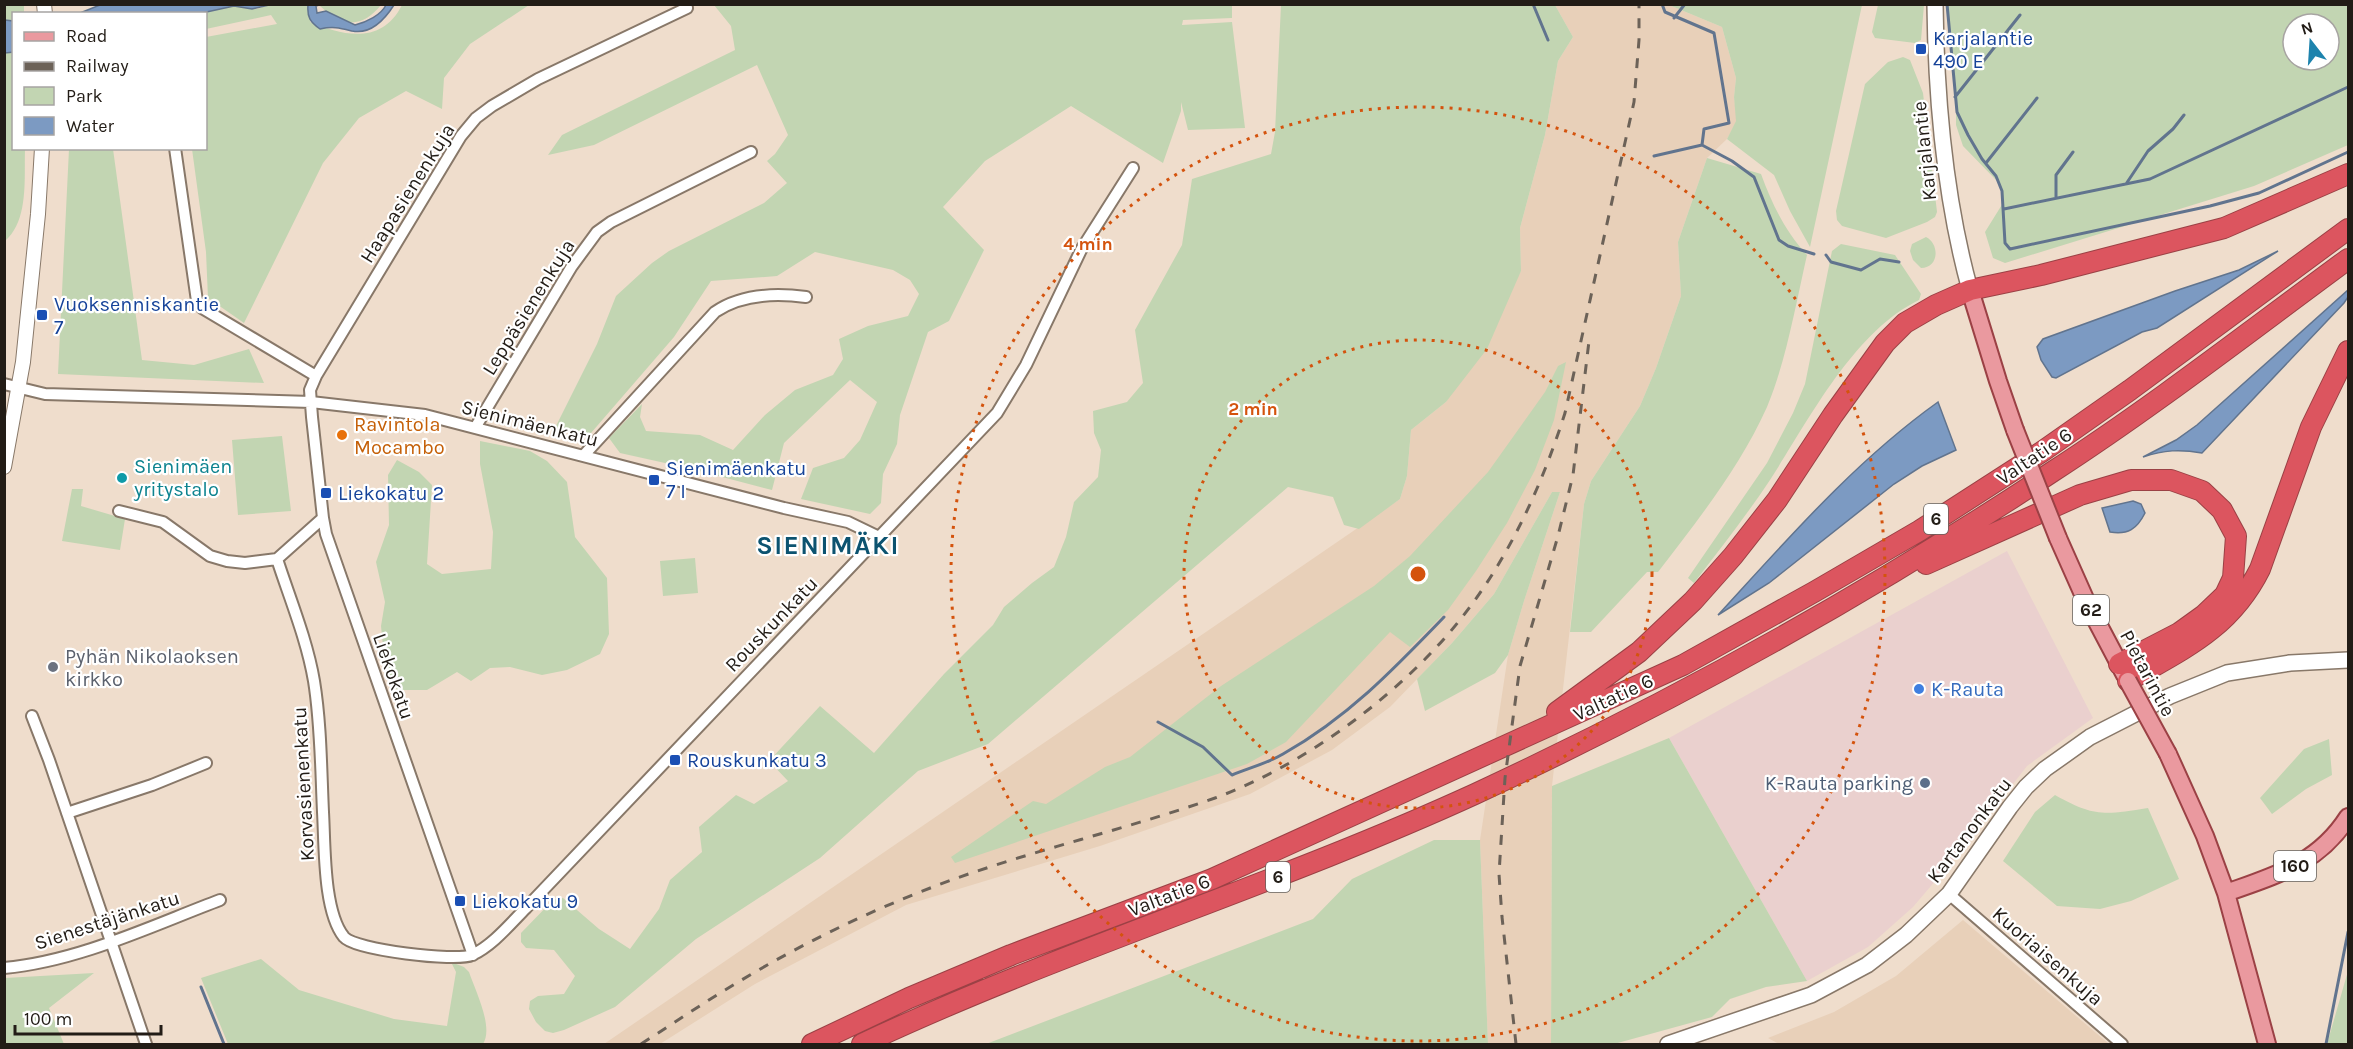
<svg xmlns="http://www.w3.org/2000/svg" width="2353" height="1049" viewBox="0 0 2353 1049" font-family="Karla,sans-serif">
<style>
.commercial{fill:#ead0ce}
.built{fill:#e8d0b9}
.green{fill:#c2d5b2;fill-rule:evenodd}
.water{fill:#7c9ac2;stroke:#61748e;stroke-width:1.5}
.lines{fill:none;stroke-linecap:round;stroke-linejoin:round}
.stream{stroke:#61748e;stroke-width:3}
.minor-casing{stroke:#887869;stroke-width:14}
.tertiary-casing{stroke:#887869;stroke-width:16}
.secondary-casing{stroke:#887869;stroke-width:18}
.primary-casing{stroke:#9b4145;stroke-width:20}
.motorway-casing{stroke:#9b4145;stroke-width:22}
.minor{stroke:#fff;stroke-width:10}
.tertiary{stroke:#fff;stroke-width:14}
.secondary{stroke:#fff;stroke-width:15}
.primary{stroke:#ea999f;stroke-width:16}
.motorway{stroke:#dc555f;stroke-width:20}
.rail{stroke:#6c6258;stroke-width:3;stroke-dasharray:10 10;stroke-linecap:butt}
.primary-bridge-casing{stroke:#9b4145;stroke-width:20;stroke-linecap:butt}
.primary-bridge{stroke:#ea999f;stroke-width:16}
.ring{fill:none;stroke:#d4530d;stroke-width:3;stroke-dasharray:3 6}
.transit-dot{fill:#1a4fb4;stroke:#fff;stroke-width:2}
.food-dot{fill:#e8710a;stroke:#fff;stroke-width:2}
.culture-dot{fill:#0f9aa8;stroke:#fff;stroke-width:2}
.worship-dot{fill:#6b7280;stroke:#fff;stroke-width:2}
.shop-dot{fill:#3f7fe0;stroke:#fff;stroke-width:2}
.service-dot{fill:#5c6f8a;stroke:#fff;stroke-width:2}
.labels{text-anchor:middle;stroke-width:4.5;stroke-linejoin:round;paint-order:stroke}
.shield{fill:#fff;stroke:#64605c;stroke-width:1.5}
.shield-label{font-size:18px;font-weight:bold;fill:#221c16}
.transit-label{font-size:20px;fill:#164399;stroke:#fff;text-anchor:start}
.street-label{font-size:20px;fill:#221c16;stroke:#fff}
.food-label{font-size:20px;fill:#c56008;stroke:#fff;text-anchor:start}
.culture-label{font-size:20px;fill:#0d838f;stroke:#fff;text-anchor:start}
.worship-label{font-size:20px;fill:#5b616d;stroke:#fff;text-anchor:start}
.shop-label{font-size:20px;fill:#366cbe;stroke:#fff;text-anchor:start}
.service-label{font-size:20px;fill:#4e5e75;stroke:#fff;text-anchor:end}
.district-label{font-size:26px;font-weight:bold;letter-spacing:1.5px;fill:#0c5370;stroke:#fff}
.centre{fill:#d4530d;stroke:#fff;stroke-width:3}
.ring-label{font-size:18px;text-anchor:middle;font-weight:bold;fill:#d4530d;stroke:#fff;stroke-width:4.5;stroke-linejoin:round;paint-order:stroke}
</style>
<rect width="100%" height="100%" fill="#efddcc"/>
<path class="commercial" d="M2007 551 2093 718 2027 766 1965 846 1913 907 1868 947 1807 981 1669 738Z"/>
<path class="built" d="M1555 5H1669L1722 27 1736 78 1734 97 1737 121 1727 139 1707 158 1678 242 1681 296 1656 368 1640 406 1591 481 1584 504 1552 786 1551 1044H1488L1480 840 1508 655 1524 601 1560 492H1552L1494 594 1452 643 1390 707 1332 750 1250 794 1100 846 906 905 755 984 660 1044H604L1400 499 1407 476 1411 430 1446 402 1521 271 1520 228 1545 135 1558 61 1573 37Z
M1963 920 2109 1044H1779L1768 1038 1834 1012 1896 976Z"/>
<path class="green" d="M322 4 381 5C361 29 343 27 320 6Z
M5 5H24V13L14 14V148L25 149C24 178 29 220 5 241Z
M211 5H248L257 9 269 5H310V22C343 36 382 45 402 5H529L470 44 444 78 442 109 406 91 359 118 323 163 244 323 208 298 206 252 192 149 206 148V37L277 24 271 15 206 29V14L197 13Z
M714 5H1232V18L1183 20 1182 25 1232 22 1245 128 1188 130 1181 102V111L1163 163 1071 106 985 161 943 207 984 250 949 321 928 332 900 415 897 444 883 474 881 503 870 514 801 499 813 468 844 458 860 440 877 402 850 380 784 443 772 490 692 469 620 453 609 438 642 404 640 417 646 431 700 435 733 450 765 415 795 390 833 375 843 359 839 339 868 326 908 316 919 294 910 280 893 270 815 252 777 276 711 281 674 337 591 433 553 432 597 344 616 296 652 263 669 251 764 203 787 183 767 161 775 154 788 135 757 65 594 145 548 155 562 135 735 50 731 26Z
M1281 5H1555L1573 37 1558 61 1545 135 1520 228 1521 271 1487 349 1446 402 1411 430 1407 476 1400 499 1359 529 1344 525 1333 497 1288 487 988 744 918 771 820 858 696 939 615 1007 564 1030 553 1033 545 1031 536 1022 529 1009 530 1001 538 996 564 994 575 976 554 950 526 948 521 942V933L554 899 563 898 599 929 630 949 659 909 670 880 702 852 699 827 736 795 754 804 788 781 769 761 820 706 874 753 944 674 993 625 1004 607 1032 583 1054 567 1066 537 1074 502 1098 477 1101 450 1094 433 1093 411 1127 402 1143 383 1135 330 1182 245 1192 179 1271 154 1275 132Z
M1669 5H1862L1810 247 1790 211 1774 175 1727 139 1736 121 1734 97 1736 78 1722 27Z
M1878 5H1924L1921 40 1915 43 1875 38 1872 32Z
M1947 5H2348V145L2254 186 2005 263 1993 258 1985 232 2003 203 2002 191 1998 182 1963 146 1956 125V103ZM2293 24H2329V60H2293Z
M1903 57 1910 60 1923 93 1937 212 1935 217 1927 222 1886 238 1842 226 1837 220 1836 211 1865 84 1888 62Z
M69 149H113L142 360 194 365 249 349 264 383 58 374Z
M1707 158 1761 174C1772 204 1785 231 1807 255 1796 303 1786 362 1767 407 1740 467 1698 520 1658 572H1647L1591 632H1570L1584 504 1591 481 1640 406 1656 368 1681 296 1678 242Z
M1926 237C1940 244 1939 268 1921 268L1913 260 1910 251 1912 244Z
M1841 244 1895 255 1921 294 1919 300C1853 332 1809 420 1770 480 1746 516 1720 549 1694 583L1688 578 1767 463 1793 413 1805 384 1832 251Z
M1566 362 1554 420 1535 470 1507 523 1476 571 1448 610 1410 647 1390 632 1286 742 1247 764 955 863 951 857 1033 801 1046 804 1105 767 1130 757 1221 686 1374 586 1410 556 1488 472 1545 392 1558 366Z
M282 436 291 511 238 515 232 440Z
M480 441 530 451 547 461 567 482 575 537 607 578 609 634 600 654 567 670 542 675 510 667 490 668 471 681 457 672 427 690H397L385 666 381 626 385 602 376 562 389 525 388 475 397 460 419 472 432 485 427 564 442 574 491 569 493 532 480 464Z
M72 489H83L81 506 125 519 120 550 62 541Z
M1552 492H1560L1524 601 1508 655 1495 673 1425 711 1417 679 1452 643 1494 594Z
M695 558 698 593 663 596 660 561Z
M1669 738 1807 981 1766 987 1730 999 1712 1017 1614 1044H1551L1552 786Z
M2329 739 2332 775 2306 789 2272 814 2260 798 2304 749Z
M2055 795C2094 817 2104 815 2148 808L2179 879 2131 901 2100 909 2057 906 2003 861 2035 812Z
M1434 840H1480L1488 1044H986L1313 919 1352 879Z
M261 959 299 990 394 1019 447 1026 456 972 451 962 464 967 469 972C475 990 494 1027 483 1044H228L201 978Z
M2348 971V1044H2327Z
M94 973 49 1008 64 1044H5V978Z"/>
<path class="water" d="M100 5V4L269 5 252 9 234 6 202 13H80Z
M308 5H319L316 6 317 13 326 11 355 25C367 22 381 15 386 5H394C385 19 371 35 352 31 340 28 333 26 320 29 310 22 307 17 308 5Z
M5 20 13 21 14 52 5 53Z
M2278 251 2157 328 2142 332 2056 378 2052 377 2041 360 2037 347 2043 339 2175 291 2239 270Z
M2348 290V297L2344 303 2202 453C2180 449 2164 450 2143 457L2176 440 2197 425Z
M1938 402 1956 450 1922 466 1894 484 1769 583 1718 615C1787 540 1854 462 1938 402Z
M2133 501 2141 504 2145 513C2137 529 2128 535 2110 532L2102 508Z"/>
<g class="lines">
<path class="stream" d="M1533 4 1548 40
M1662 4 1665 12 1714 33 1729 123 1704 129 1702 145
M1947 4 1957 112 1968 135 1982 159 1996 176 2002 191 2005 243 2010 249 2210 206 2259 193 2348 152
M1674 18 1685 4
M1955 97 2020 15
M1654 156 1702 145 1732 161 1754 177 1779 240 1788 246 1814 254
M1986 163 2037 98
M2126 184 2148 151 2173 129 2184 115
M2056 197V175L2073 152
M2004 209 2150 179 2348 87
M1826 255 1831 262 1861 270 1880 259 1899 262
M1158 722 1203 747 1232 775C1249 768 1268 763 1283 754 1348 717 1393 670 1444 617
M201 987 224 1044
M2326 1044 2348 932"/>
<defs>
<path id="minor" d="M175 148 197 301 202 308 316 376
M4 384 45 394 311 402 425 415 784 508 848 522 879 537
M475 428 572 266 597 232 611 222 751 152
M584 455 715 312C741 294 775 293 806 297
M119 511 163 522 210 556 227 561 245 563 277 559
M323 518 277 559C290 599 307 640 314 681 321 724 321 769 323 812 325 845 323 911 344 937 355 950 456 962 472 955 493 945 510 924 526 908L997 413 1026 365 1081 250 1133 168
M32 716 49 760 146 1044
M67 813 152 785 206 763
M1949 894 2122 1044
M473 955 326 534 323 518 312 417 310 390 316 376 461 136 476 118 492 106 538 79 687 8
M4 968C79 961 151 926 220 900"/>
<path id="tertiary" d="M44 4 45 14
M4 467 23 362 38 214 42 148"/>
<path id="secondary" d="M1935 4C1936 100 1945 199 1970 290
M1668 1044 1811 995 1867 965 1906 935 1949 894 2010 807 2026 787 2045 769 2090 737 2170 696 2227 673 2290 663 2348 660"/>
<path id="primary" d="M1970 290 1998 381 2015 430
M2058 538 2086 601 2125 675
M2168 754 2205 836 2226 893 2267 1044
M2226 893C2276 875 2318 864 2348 817"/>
<path id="motorway" d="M1926 564 2080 495 2131 480H2171L2202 491 2222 510 2236 536 2233 578 2225 595 2204 615 2179 633 2119 664
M2128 681C2183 649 2230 629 2260 569L2311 427 2348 351
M1557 712 1639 652 1693 601 1733 556 1777 500 1833 415 1885 343 1905 323 1936 305 1970 290 2041 275 2224 228 2348 174
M812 1044 909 998 1011 955 1212 879 1683 665 1814 592 1919 531 2043 451 2130 390 2348 229
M862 1044C1062 950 1274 886 1475 794 1675 701 1868 594 2052 472 2154 406 2250 331 2348 259"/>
</defs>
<use href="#minor" class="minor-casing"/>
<use href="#tertiary" class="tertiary-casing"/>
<use href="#secondary" class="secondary-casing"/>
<use href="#primary" class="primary-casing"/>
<use href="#motorway" class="motorway-casing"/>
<use href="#minor" class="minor"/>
<use href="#tertiary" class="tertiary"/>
<use href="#secondary" class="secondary"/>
<use href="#primary" class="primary"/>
<use href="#motorway" class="motorway"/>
<path class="rail" d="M641 1044C674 1023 706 1001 740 981 808 940 882 905 957 878 1042 848 1130 828 1215 798 1305 765 1404 692 1463 616 1510 556 1542 485 1565 413L1634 102 1639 40V4
M1516 1044 1502 917 1499 874 1505 778 1520 666 1558 536 1573 475 1589 341"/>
<defs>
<path id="primary-bridge" d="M2015 430 2058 538
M2128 681 2168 754"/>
</defs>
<use href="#primary-bridge" class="primary-bridge-casing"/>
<use href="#primary-bridge" class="primary-bridge"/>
</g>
<g class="ring">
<circle cx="1418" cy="574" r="234"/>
<circle cx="1418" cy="574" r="467"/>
</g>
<g class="transit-dot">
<rect x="1915" y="43" width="12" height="12" rx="3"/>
<rect x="36" y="309" width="12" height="12" rx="3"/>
<rect x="648" y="474" width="12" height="12" rx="3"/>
<rect x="320" y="487" width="12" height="12" rx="3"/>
<rect x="669" y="754" width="12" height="12" rx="3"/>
<rect x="454" y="895" width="12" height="12" rx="3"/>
</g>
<circle class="food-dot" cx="342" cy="435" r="6"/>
<circle class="culture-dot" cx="122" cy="478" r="6"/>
<circle class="worship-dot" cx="53" cy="667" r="6"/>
<circle class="shop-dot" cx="1919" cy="689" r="6"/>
<circle class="service-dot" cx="1925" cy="783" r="6"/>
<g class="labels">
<g class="shield">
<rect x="1924" y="504" width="24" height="30" rx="4.5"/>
<rect x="2073" y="595" width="36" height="30" rx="4.5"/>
<rect x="2274" y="851" width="42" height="30" rx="4.5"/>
<rect x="1266" y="862" width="24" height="30" rx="4.5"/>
</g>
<g class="shield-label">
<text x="1936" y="525">6</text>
<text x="2091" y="616">62</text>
<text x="2295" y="872">160</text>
<text x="1278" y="883">6</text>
</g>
<g class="transit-label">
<text x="1933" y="45">Karjalantie<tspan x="1933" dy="23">490 E</tspan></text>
<text x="54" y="311">Vuoksenniskantie<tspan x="54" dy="23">7</tspan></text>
<text x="666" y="475">Sienimäenkatu<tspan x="666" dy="23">7 I</tspan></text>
<text x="338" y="500">Liekokatu 2</text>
<text x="687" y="767">Rouskunkatu 3</text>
<text x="472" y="908">Liekokatu 9</text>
</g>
<g class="street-label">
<text transform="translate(1924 151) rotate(-96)" y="7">Karjalantie</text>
<text transform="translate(407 193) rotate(-58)" y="7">Haapasienenkuja</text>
<text transform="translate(528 307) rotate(-58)" y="7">Leppäsienenkuja</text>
<text transform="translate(530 423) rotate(14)" y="7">Sienimäenkatu</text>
<text transform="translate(2034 456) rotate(-34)" y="7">Valtatie 6</text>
<text transform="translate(771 624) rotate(-46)" y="7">Rouskunkatu</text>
<text transform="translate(2148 673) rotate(62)" y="7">Pietarintie</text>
<text transform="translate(394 676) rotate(71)" y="7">Liekokatu</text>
<text transform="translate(1613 697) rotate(-25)" y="7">Valtatie 6</text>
<text transform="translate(303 784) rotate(-93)" y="7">Korvasienenkatu</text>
<text transform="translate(1969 830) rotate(-53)" y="7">Kartanonkatu</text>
<text transform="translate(1169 895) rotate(-21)" y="7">Valtatie 6</text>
<text transform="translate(107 920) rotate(-18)" y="7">Sienestäjänkatu</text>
<text transform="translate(2048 956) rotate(41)" y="7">Kuoriaisenkuja</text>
</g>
<g class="food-label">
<text x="354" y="431">Ravintola<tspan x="354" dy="23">Mocambo</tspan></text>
</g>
<g class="culture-label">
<text x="134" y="473">Sienimäen<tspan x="134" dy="23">yritystalo</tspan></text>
</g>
<g class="worship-label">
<text x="65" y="663">Pyhän Nikolaoksen<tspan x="65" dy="23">kirkko</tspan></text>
</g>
<g class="shop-label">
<text x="1931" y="696">K-Rauta</text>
</g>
<g class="service-label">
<text x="1913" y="790">K-Rauta parking</text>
</g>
<g class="district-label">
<text x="828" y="554">SIENIMÄKI</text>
</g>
</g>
<circle cx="1418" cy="574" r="9" class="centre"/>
<g class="ring-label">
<text x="1088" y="250">4 min</text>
<text x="1253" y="415">2 min</text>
</g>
<rect width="2353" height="1049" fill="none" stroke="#221c16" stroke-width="12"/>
<rect x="12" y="12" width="195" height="138" fill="#ffffff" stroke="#a7a4a2" stroke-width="1.5"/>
<rect x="24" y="32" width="30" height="9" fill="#ea999f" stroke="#a7a4a2" stroke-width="1.5"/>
<text x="66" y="42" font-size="18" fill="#221c16">Road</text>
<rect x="24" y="62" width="30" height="9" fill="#6c6258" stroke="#a7a4a2" stroke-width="1.5"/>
<text x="66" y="72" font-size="18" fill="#221c16">Railway</text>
<rect x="24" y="87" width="30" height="18" fill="#c2d5b2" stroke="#a7a4a2" stroke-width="1.5"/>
<text x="66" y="102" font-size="18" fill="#221c16">Park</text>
<rect x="24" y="117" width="30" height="18" fill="#7c9ac2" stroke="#a7a4a2" stroke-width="1.5"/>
<text x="66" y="132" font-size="18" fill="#221c16">Water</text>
<g transform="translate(2311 42) rotate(343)"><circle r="28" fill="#ffffff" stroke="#a7a4a2" stroke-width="1.5"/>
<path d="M0-4.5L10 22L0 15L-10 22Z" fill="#1d83ad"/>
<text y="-9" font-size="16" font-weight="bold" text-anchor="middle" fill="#221c16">N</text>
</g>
<path d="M15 1025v9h146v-9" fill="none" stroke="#221c16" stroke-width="3"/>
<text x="24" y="1025" font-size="18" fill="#221c16" stroke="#ffffff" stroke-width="4.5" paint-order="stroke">100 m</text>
</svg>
